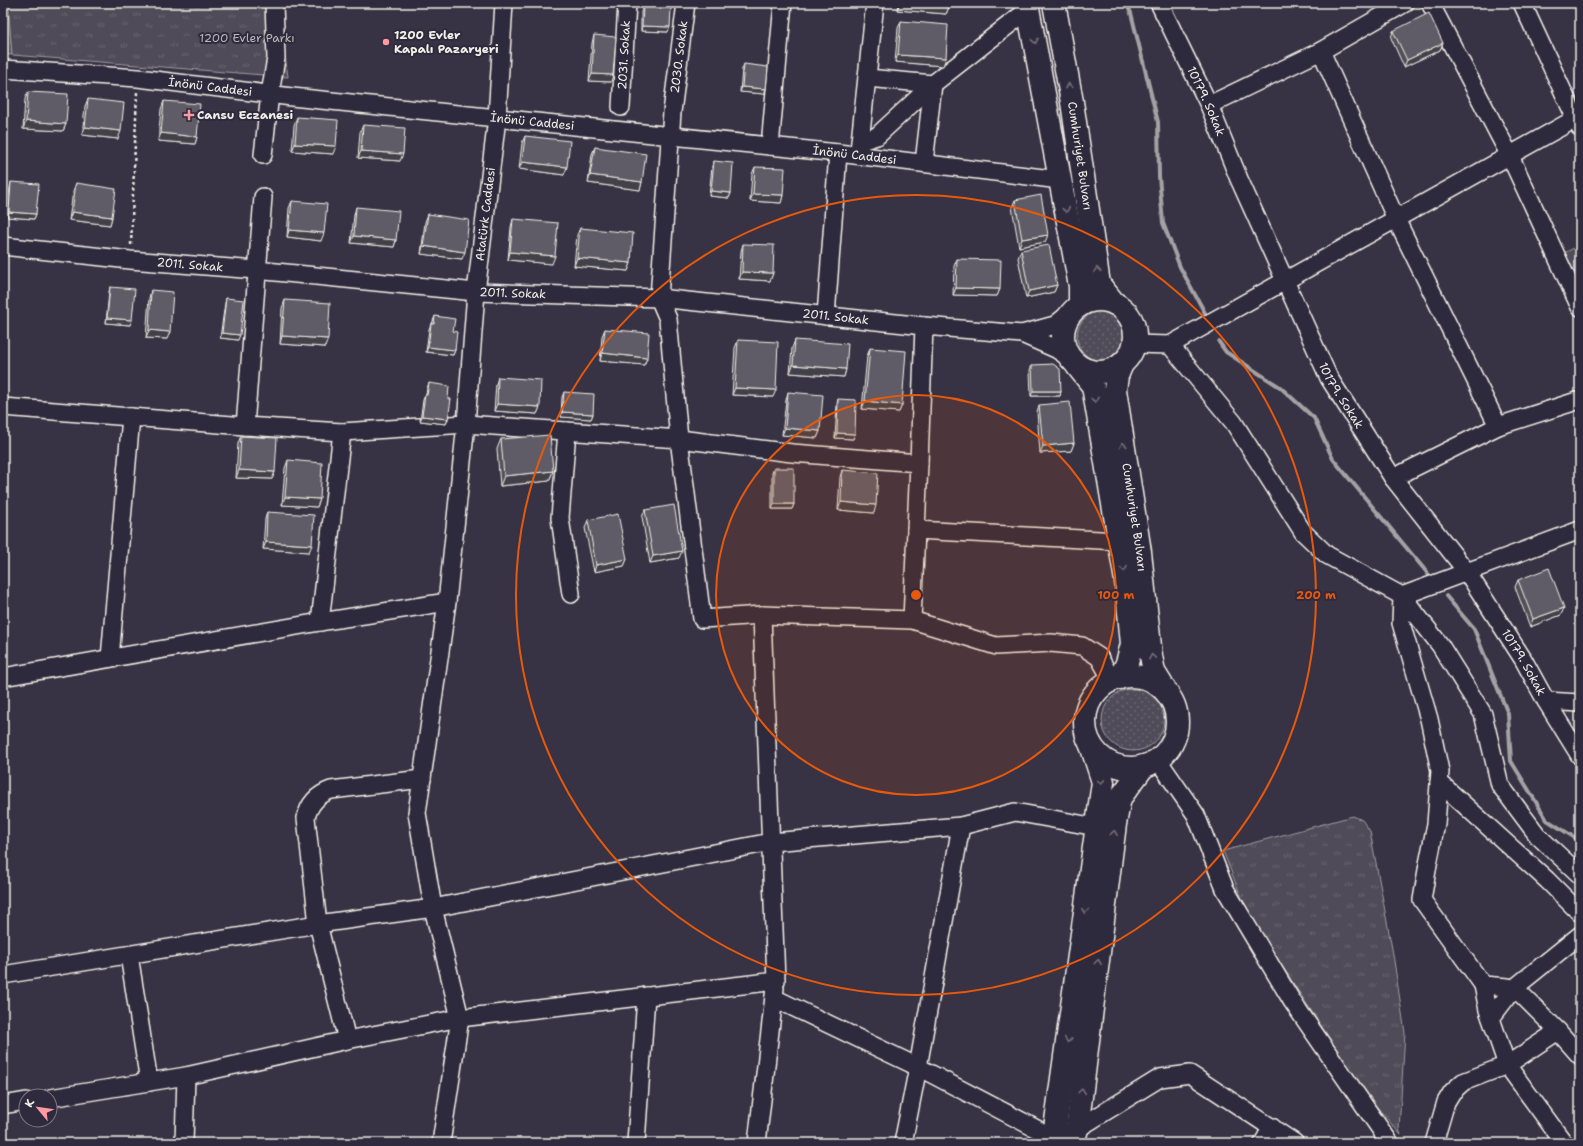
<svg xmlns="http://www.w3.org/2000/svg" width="1583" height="1146" viewBox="0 0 1583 1146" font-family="'Shantell Sans',sans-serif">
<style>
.grass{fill:url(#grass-dots);stroke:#a29ea0}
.park{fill:url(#park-tufts);stroke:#a29ea0}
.garden{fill:#504b59;stroke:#a29ea0}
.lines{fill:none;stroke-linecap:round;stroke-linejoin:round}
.stream{stroke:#a6a2a4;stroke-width:4}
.minor-casing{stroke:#f4f1e8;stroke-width:20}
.major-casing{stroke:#f4f1e8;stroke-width:25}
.path{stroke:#f4f1e8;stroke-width:2.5;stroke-dasharray:3 3;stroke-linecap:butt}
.minor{stroke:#2f2a3d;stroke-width:17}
.major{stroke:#2f2a3d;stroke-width:22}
.wall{fill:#524f59;stroke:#f4f1e8}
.shaded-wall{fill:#424048;stroke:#f4f1e8}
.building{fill:#5f5c67;stroke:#f4f1e8}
.oneway{stroke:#747079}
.ring{fill:none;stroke:#e8590c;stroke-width:2}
.poi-dot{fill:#ff9aa2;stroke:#2f2a3d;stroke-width:1.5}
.labels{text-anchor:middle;stroke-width:4;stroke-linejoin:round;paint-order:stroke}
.poi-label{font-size:12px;font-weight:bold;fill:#f4f1e8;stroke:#2f2a3d;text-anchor:start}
.park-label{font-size:12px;fill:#bbb7b6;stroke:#2f2a3d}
.street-label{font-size:12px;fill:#f4f1e8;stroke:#2f2a3d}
.centre{fill:#e8590c;stroke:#2f2a3d;stroke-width:2}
.ring-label{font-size:12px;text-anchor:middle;font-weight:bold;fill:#e8590c;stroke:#2f2a3d;stroke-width:4;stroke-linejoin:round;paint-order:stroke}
</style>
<defs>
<pattern id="grass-dots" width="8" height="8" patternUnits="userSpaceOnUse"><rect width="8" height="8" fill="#504b59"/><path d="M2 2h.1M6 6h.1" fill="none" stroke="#6a6571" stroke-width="1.8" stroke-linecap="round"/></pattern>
<pattern id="park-tufts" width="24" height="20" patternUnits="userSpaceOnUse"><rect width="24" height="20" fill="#504b59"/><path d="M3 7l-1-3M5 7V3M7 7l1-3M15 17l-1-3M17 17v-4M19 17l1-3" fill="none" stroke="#6a6571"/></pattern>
</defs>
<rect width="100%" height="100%" fill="#373244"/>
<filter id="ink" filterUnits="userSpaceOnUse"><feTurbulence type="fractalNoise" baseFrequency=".025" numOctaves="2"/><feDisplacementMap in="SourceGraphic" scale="8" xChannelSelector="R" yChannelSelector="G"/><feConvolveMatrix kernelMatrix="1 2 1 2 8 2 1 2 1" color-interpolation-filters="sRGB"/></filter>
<g filter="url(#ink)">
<path class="grass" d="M3 3H8L12 55 3 54Z
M1077 336a25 25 0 1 1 50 0a25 25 0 1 1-50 0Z
M1102 720a31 31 0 1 1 62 0a31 31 0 1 1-62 0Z"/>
<path class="park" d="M8 3H278L288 77 12 55Z
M1353 816 1362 820 1370 831 1393 954 1405 1033 1399 1129 1401 1135 1365 1093 1248 914 1223 851Z"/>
<path class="garden" d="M1580 245V282L1578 283 1564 253Z"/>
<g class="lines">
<path class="stream" d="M1126 3 1131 13 1158 122 1159 176 1163 223 1180 267 1205 313
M1219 342 1226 352 1280 387 1314 418 1333 459 1429 575
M1446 596 1474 629 1508 714 1511 761 1547 820 1580 841"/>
<defs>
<g id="minor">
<path d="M686 3 672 112 659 298 668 319 679 439 702 619 762 615 912 620 996 646 1051 643 1082 646 1099 657 1112 680"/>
<path id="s1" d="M1159 3 1209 105 1239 179 1329 378 1393 478 1467 572 1523 659 1546 701 1580 756"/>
<path d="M1430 3 1510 156 1580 307"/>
<path d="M1522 3 1580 128"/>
<path d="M1321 51 1396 219 1498 426"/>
<path id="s2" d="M3 69 138 78 292 97 838 153 1060 180"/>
<path d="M867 78 933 84 924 163"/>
<path d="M1209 105 1321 51 1405 3"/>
<path id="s3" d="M621 107 627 3"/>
<path d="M861 141 877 136 933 84 1029 9"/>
<path d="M770 146 783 3"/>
<path d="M859 151 875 3"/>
<path d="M263 155 270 94 276 58 274 3"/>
<path d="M263 197 245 426 342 432 466 424 679 439 792 453 919 463"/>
<path id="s4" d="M3 246 130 260 256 270 476 292 659 298 924 326 1022 334 1056 349 1068 357"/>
<path d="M826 316 838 153"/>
<path d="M1022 334 1055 325 1071 312"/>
<path d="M1134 344 1170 345 1575 119"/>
<path d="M1170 345 1234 423 1303 532 1327 555 1402 596 1580 530"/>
<path d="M3 407 245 426"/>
<path d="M567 431 560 518 571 594"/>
<path d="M1393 478 1498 426 1580 400"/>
<path d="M916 530 1119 541"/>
<path d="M912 620 919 463 924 326"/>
<path d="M320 622 342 432"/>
<path d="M110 658 131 417"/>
<path d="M3 677 320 622 447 602"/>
<path d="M1546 701 1580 703"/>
<path d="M1158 760 1196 815 1225 889 1292 1001 1390 1143"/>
<path d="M1439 782 1547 880 1580 913"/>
<path d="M129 955 149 1082"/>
<path d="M3 975 318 924 433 908 771 842 961 826 1015 812 1096 827"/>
<path d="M1483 985 1488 1010 1507 1065 1564 1143"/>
<path d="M774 998 918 1067 1054 1138 1077 1129 1160 1078 1190 1074 1295 1143"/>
<path d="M1491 1018 1513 989 1580 935"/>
<path d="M1558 1031 1580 1056"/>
<path d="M347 1040 318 924 306 818C309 804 317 795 331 790L422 779"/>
<path d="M50 1098 186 1076 347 1040 460 1018 776 981 762 615"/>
<path d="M3 1105 26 1101"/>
<path d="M184 1143 186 1076"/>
<path id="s5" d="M441 1143 460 1018 433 908 417 813 447 602 466 424 476 292 497 118 504 3"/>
<path d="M636 1143 646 996"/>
<path d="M757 1143 775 988"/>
<path d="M903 1143 918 1067 961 826"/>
<path d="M1263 1143 1272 1127"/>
<path d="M1434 1143 1446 1102 1452 1092 1463 1082 1507 1065 1558 1031 1517 990 1508 987 1483 985 1422 900 1428 864 1436 824 1440 771 1429 719 1401 623 1402 596 1440 645 1483 714 1500 785 1538 836 1580 875"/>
</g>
<g id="major">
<path d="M1027 3 1080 286V305"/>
<path id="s6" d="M1054 3 1072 102 1099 284 1115 304"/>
<circle cx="1099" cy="336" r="36"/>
<path id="s7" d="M1122 364 1117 376 1115 390 1140 552 1151 656 1154 672 1167 693"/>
<path d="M1077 366 1093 386 1126 581 1132 644 1127 663 1120 678"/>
<circle cx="1131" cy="722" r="46"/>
<path d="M1053 1143 1103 782 1091 745"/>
<path d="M1073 1143 1077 1129 1115 824 1120 798 1144 766"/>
</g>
</defs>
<use href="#minor" class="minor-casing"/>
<use href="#major" class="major-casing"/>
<path class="path" d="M131 245 137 92"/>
<use href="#minor" class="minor"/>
<use href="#major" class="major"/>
</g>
<path class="wall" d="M898 3H949V7L946 14 897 10Z
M643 7 668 32 641 31V12Z
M901 21 946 58 943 66 895 62 898 28Z
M1393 31 1443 43 1440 50 1404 67 1391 38Z
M594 35 611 82 589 81 592 43Z
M744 64 766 89 764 94 740 92 742 69Z
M28 92 66 124 63 131 23 129 25 99Z
M88 99 118 139 82 135 85 106Z
M164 101 197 137 195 144 158 141 161 109Z
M297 117 333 154 292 151 294 125Z
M363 125 400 161 358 158 360 132Z
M525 136 564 175 519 169 522 143Z
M595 147 642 182 640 190 588 183 592 154Z
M714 161 731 193 729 198 709 196 712 166Z
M755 167 783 195 781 203 750 201 752 174Z
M11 182 36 214 34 219 7 217 10 187Z
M76 183 112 217 110 225 69 220 73 191Z
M1015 200 1045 242 1019 247 1012 207Z
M292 201 321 241 287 237 289 208Z
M356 207 396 240 394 247 351 243 354 215Z
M428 214 462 259 421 254 425 222Z
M513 219 552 264 508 260 511 227Z
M580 228 631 263 628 271 574 266 577 235Z
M743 244 773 273 770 281 739 279 741 251Z
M1021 250 1057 285 1054 292 1026 298 1018 258Z
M957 259 1000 289 997 296 953 295 954 266Z
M110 287 132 320 130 325 106 323 109 292Z
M151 290 167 339 146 338 149 298Z
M226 298 238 340 220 338 225 303Z
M285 300 325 347 280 344 282 308Z
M435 316 453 331 455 350 453 355 426 352 429 329 431 324H432L433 321Z
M605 329 647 358 644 365 600 361 602 336Z
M738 340 773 397 732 395 735 348Z
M795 340 846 369 844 377 790 373 792 348Z
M870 348 902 405 899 412 862 409 867 356Z
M1032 365 1061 391 1060 396H1031L1030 370Z
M498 377 540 407 537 414 494 411 496 384Z
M429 383 448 399V419L446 424 420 421 423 400 425 395H426L427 388Z
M564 392 593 414 591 419 561 417 562 397Z
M788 392 820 431 817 438 782 435 786 400Z
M838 399 855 434 853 439 835 438 837 404Z
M1039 405 1074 443 1071 451 1040 453 1037 412Z
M241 436 275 472 272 479 236 478 238 443Z
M501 439 553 471 549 481 500 486 497 449Z
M288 460 320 499 317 507 282 505 285 468Z
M774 468 794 504 792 509H772V473Z
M842 470 874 513 838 510 840 477Z
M645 510 679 558 650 563 642 517Z
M267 512 309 552 263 549 265 519Z
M588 520 627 559 624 566 594 572 585 528Z
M1518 580 1561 615 1530 627 1515 587Z"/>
<path class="shaded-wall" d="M900 3 949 7 946 14 897 10Z
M642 26 670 27 668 32 641 31Z
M1443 43 1440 50 1404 67 1407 60Z
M898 55 946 58 943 66 895 62Z
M592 74 613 75 611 82 589 81Z
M742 87 766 89 764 94 740 92Z
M26 121 66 124 63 131 23 129Z
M85 127 121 131 118 139 82 135Z
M161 133 197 137 195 144 158 141Z
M295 144 336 146 333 154 292 151Z
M361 151 403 154 400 161 358 158Z
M522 162 567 167 564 175 519 169Z
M590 175 642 182 640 190 588 183Z
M711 191 731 193 729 198 709 196Z
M753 194 783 195 781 203 750 201Z
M9 212 36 214 34 219 7 217Z
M72 212 112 217 110 225 69 220Z
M289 230 324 233 321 241 287 237Z
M1048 235 1045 242 1019 247 1022 239Z
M354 236 396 240 394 247 351 243Z
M423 246 465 252 462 259 421 254Z
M510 252 555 256 552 264 508 260Z
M577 258 631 263 628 271 574 266Z
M742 272 773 273 770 281 739 279Z
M1057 285 1054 292 1026 298 1029 291Z
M956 288 1000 289 997 296 953 295Z
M107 318 132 320 130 325 106 323Z
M149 330 170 332 167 339 146 338Z
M222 333 240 335 238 340 220 338Z
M282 336 328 339 325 347 280 344Z
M428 347 455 350 453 355 426 352Z
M602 353 647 358 644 365 600 361Z
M793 365 846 369 844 377 790 373Z
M735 388 776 390 773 397 732 395Z
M1033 391H1061L1060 396H1031Z
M865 401 902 405 899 412 862 409Z
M497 404 540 407 537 414 494 411Z
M562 412 593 414 591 419 561 417Z
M422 416 448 419 446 424 420 421Z
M785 428 820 431 817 438 782 435Z
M837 433 855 434 853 439 835 438Z
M1074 443 1071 451 1040 453 1043 446Z
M239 470 275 472 272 479 236 478Z
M553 471 549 481 500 486 504 476Z
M285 497 320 499 317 507 282 505Z
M841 502 876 505 874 513 838 510Z
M774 504H794L792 509H772Z
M266 542 312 545 309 552 263 549Z
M682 551 679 558 650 563 653 556Z
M627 559 624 566 594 572 596 565Z
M1564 608 1561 615 1530 627 1533 619Z"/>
<path class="building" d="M900 3H949V7Z
M643 7 671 8 670 27 642 26Z
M1429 13 1443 43 1407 60 1393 31Z
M901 21 948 25 946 58 898 55Z
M594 35 616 37 613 75 592 74Z
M744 64 768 67 766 89 742 87Z
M28 92 68 94 66 124 26 121Z
M88 99 124 103 121 131 85 127Z
M164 101 200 104 197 137 161 133Z
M297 117 338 120 336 146 295 144Z
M363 125 405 128 403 154 361 151Z
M525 136 570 141 567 167 522 162Z
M595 147 646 154 642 182 590 175Z
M714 161 733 163 731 193 711 191Z
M755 167 785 168 783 195 753 194Z
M11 182 39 184 36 214 9 212Z
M76 183 116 189 112 217 72 212Z
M1041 195 1048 235 1022 239 1015 200Z
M292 201 327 204 324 233 289 230Z
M356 207 399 211 396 240 354 236Z
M428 214 469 220 465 252 423 246Z
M513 219 558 223 555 256 510 252Z
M580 228 633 233 631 263 577 258Z
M743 244 774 245 773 273 742 272Z
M1049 245 1057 285 1029 291 1021 250Z
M957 259 1001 260 1000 289 956 288Z
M110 287 135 289 132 320 107 318Z
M151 290 173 292 170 332 149 330Z
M226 298 244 300 240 335 222 333Z
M285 300 330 303 328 339 282 336Z
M435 316 455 319 453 331 457 332 455 350 428 347 431 324H434Z
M605 329 649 333 647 358 602 353Z
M738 340 778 342 776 390 735 388Z
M795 340 848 344 846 369 793 365Z
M870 348 906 351 902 405 865 401Z
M1053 364 1060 369 1061 391H1033L1032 365Z
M498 377 541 380 540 407 497 404Z
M429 383 449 386 448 399H451L448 419 422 416 425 395H427Z
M564 392 594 394 593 414 562 412Z
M788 392 823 395 820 431 785 428Z
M838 399 856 400 855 434 837 433Z
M1070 402 1074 443 1043 446 1039 405Z
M550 435 553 471 504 476 501 439Z
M241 436 277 438 275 472 239 470Z
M288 460 322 463 320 499 285 497Z
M774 468H794V504H774Z
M842 470 878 473 876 505 841 502Z
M674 505 682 551 653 556 645 510Z
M267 512 314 515 312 545 266 542Z
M618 514 627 559 596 565 588 520Z
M1549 568 1564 608 1533 619 1518 580Z"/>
<defs><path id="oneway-chevron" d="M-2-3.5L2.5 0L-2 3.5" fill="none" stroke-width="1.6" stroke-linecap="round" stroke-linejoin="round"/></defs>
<g class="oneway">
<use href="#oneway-chevron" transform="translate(1035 41) rotate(79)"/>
<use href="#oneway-chevron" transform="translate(1069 86) rotate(-101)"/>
<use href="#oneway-chevron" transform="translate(1066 210) rotate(80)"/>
<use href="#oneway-chevron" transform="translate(1097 270) rotate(-98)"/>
<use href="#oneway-chevron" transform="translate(1095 400) rotate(80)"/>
<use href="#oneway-chevron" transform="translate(1123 445) rotate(-99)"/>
<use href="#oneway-chevron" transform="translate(1124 569) rotate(80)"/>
<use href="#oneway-chevron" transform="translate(1152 657) rotate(-99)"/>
<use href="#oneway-chevron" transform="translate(1101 782) rotate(86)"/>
<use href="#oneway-chevron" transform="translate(1114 833) rotate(-83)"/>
<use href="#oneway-chevron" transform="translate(1085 911) rotate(97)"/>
<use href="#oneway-chevron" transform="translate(1098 962) rotate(-83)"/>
<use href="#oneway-chevron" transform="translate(1068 1040) rotate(98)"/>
<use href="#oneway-chevron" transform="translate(1082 1091) rotate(-83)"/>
</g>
</g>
<circle cx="916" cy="595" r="200" fill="#e8590c" fill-opacity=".12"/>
<g class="ring">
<circle cx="916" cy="595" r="200"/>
<circle cx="916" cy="595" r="400"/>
</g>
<g class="poi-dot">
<circle cx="386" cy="42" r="4"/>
<path d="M187 109h4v4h4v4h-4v4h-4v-4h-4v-4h4z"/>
</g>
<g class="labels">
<g class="poi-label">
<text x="394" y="39">1200 Evler<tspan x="394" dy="14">Kapalı Pazaryeri</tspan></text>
<text x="197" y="119">Cansu Eczanesi</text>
</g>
<g class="park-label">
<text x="247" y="42">1200 Evler Parkı</text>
</g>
<g class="street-label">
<text dy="4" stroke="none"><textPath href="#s3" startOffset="52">2031. Sokak</textPath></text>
<text transform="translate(679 57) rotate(-83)" y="4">2030. Sokak</text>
<text dy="4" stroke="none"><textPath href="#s2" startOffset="208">İnönü Caddesi</textPath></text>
<text dy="4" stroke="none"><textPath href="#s1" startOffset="109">10179. Sokak</textPath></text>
<text dy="4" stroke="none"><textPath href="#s2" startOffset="532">İnönü Caddesi</textPath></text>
<text dy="4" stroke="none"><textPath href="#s2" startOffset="856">İnönü Caddesi</textPath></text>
<text dy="4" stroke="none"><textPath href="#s6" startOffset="155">Cumhuriyet Bulvarı</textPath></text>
<text dy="4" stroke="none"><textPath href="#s5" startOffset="939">Atatürk Caddesi</textPath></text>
<text dy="4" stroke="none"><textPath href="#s4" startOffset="188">2011. Sokak</textPath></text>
<text dy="4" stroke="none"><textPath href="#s4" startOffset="512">2011. Sokak</textPath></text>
<text dy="4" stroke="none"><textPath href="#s4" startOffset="836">2011. Sokak</textPath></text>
<text dy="4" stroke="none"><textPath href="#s1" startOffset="433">10179. Sokak</textPath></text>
<text dy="4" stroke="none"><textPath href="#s7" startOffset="156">Cumhuriyet Bulvarı</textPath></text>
<text dy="4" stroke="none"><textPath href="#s1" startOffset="757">10179. Sokak</textPath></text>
</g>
</g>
<circle cx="916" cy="595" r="6" class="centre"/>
<g class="ring-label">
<text x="1116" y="599">100 m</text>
<text x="1316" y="599">200 m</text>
</g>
<rect width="1583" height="1146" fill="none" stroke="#2f2a3d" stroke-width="16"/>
<rect x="8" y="8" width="1567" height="1130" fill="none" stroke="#f4f1e8" stroke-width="1.5" filter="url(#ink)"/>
<g transform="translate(38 1108) rotate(299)"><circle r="19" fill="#2f2a3d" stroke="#7e7a81"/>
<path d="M0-3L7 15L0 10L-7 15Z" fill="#ff9aa2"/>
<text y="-6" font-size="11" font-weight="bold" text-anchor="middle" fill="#f4f1e8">K</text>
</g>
</svg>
